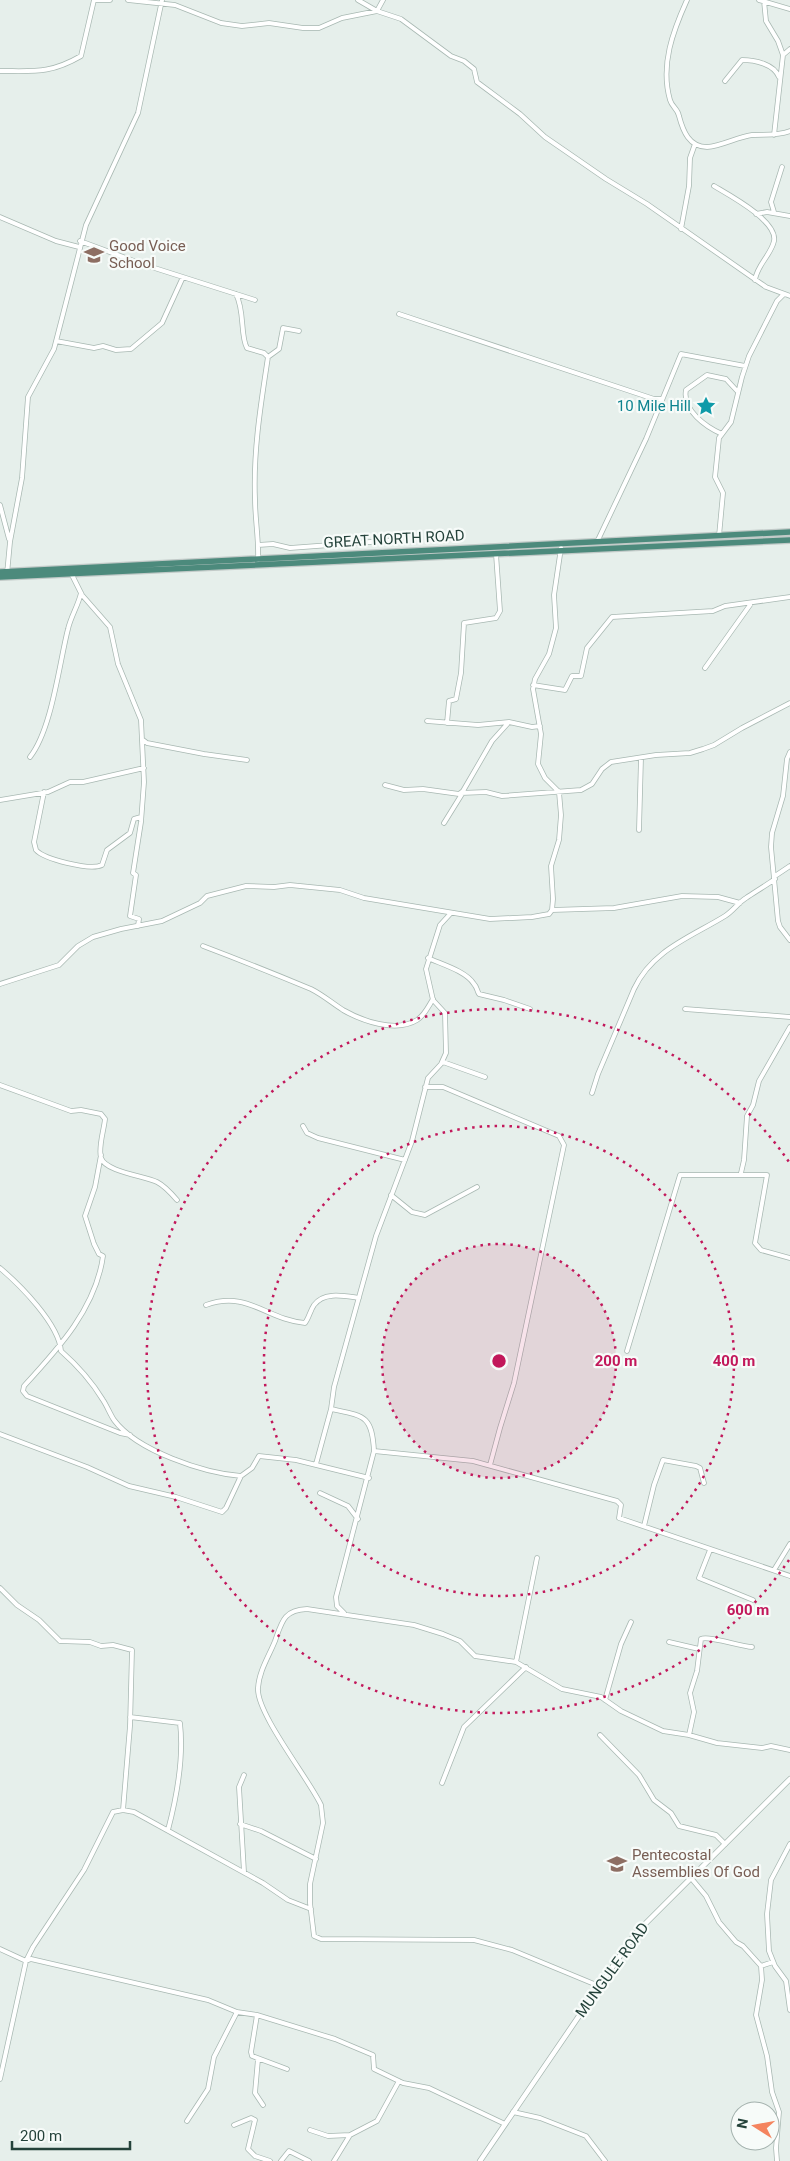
<svg xmlns="http://www.w3.org/2000/svg" width="790" height="2161" viewBox="0 0 790 2161" font-family="Roboto,sans-serif">
<style>
.lines{fill:none;stroke-linecap:round;stroke-linejoin:round}
.minor-casing{stroke:#a8b8b2;stroke-width:5.5}
.tertiary-casing{stroke:#a8b8b2;stroke-width:6}
.trunk-casing{stroke:#c2cac8;stroke-width:8}
.minor{stroke:#fff;stroke-width:4}
.tertiary{stroke:#fff;stroke-width:4.5}
.trunk{stroke:#4c8a7c;stroke-width:5.5}
.ring{fill:none;stroke:#c2185b;stroke-width:2.5;stroke-dasharray:2.5 5}
.labels{text-anchor:middle;stroke-width:4.5;stroke-linejoin:round;paint-order:stroke}
.education-label{font-size:15px;fill:#785e54;stroke:#f7fbf9;text-anchor:start}
.culture-label{font-size:15px;fill:#0d838f;stroke:#f7fbf9;text-anchor:end}
.street-label{font-size:15px;fill:#24423a;stroke:#f7fbf9}
.centre{fill:#c2185b;stroke:#f7fbf9;stroke-width:2.5}
.ring-label{font-size:15px;text-anchor:middle;font-weight:bold;fill:#c2185b;stroke:#f7fbf9;stroke-width:4.5;stroke-linejoin:round;paint-order:stroke}
</style>
<rect width="100%" height="100%" fill="#e6efeb"/>
<g class="lines">
<defs>
<path id="minor" d="M97 0H110
M128 0 175 5 221 23 242 26 269 23 303 28H319L342 18 377 11 383 0
M358 0 377 11 401 19 451 56 464 61 474 69 477 82 520 114 545 137 606 179 647 204 766 287 790 296
M687 0C673 31 660 65 670 100 672 107 678 109 679 116 683 131 689 147 707 147 722 146 737 137 752 135 765 134 777 136 790 131
M759 0 790 9
M764 1 766 21 778 41 783 55 774 135
M783 55 790 49
M0 71C34 71 50 74 81 56L94 0
M725 81 742 60C755 60 774 64 779 77
M714 186C729 195 778 221 774 241 771 255 757 265 755 280
M774 212 771 202 782 167
M756 214 767 212 790 216
M0 217 56 241 79 247
M681 229 689 186 690 158 695 144
M80 241 142 264 255 300
M236 294C245 311 240 336 247 348L264 353 268 357
M399 314 654 399H662
M56 341 94 348 103 346 116 350 131 349 162 323 183 277
M722 434C706 427 682 410 686 390L707 375 726 379 738 392
M0 505 9 539
M719 536 723 493 715 477 719 438 731 422 742 377 749 356 777 301 783 295
M597 542 646 439 681 354 745 366
M258 545 273 544 290 548 397 540
M258 560C259 540 255 519 255 499 253 451 261 403 268 357L279 349 283 328 299 331
M71 573 82 595 110 627 118 664 141 720 144 782 141 822 133 873 136 875 130 916 139 919 138 926
M7 574 10 542 22 478 28 397 54 349 86 225 138 113 162 0
M705 668 750 605
M533 685 565 690 572 676H581L587 648 612 617 713 611 725 606 790 597
M427 721 478 725 509 722
M447 723 449 701 456 699 461 673 464 623 496 618 500 611 496 554
M143 740 147 743 204 754 247 760
M790 752 787 759 783 796 772 833 771 847 778 921 780 927 790 940
M30 757C52 729 59 664 68 629 71 616 78 606 81 593
M385 785 404 790 423 789 459 794 463 791 492 741 509 722 532 727 540 726
M44 792 34 842 36 850C44 859 90 871 102 865L107 850 130 833 134 819 141 817
M461 793 486 792 502 796 581 790 592 784 602 769 611 762 656 755 690 753 703 749 714 745 742 728 790 703
M0 800 48 792 70 782H83L144 768
M444 823 462 794
M639 830 641 758
M775 876 790 866
M552 910 614 908 682 896 718 897 740 903
M203 946C240 960 275 974 311 989 323 995 332 1003 343 1010 362 1021 396 1033 417 1020 425 1015 428 1007 433 999
M428 958C441 964 466 971 474 984 477 987 477 991 479 994L504 1000 530 1009
M0 984 59 965 78 946 93 937 121 929 162 921 200 903 207 896 246 886 274 887 290 885 340 890 364 898 490 919 532 917 549 914 552 910 553 899 551 866 559 840 561 815 559 792 545 778 538 764 541 734 533 689 535 679 549 654 556 628 554 595 561 548
M685 1009 790 1017
M443 1062 485 1077
M0 1085 71 1111 81 1110 101 1114 105 1119C104 1130 98 1147 101 1158 106 1172 145 1176 157 1182 165 1186 171 1193 177 1200
M425 1087H443L559 1136 564 1145 514 1383 500 1428 490 1465
M592 1093 598 1074 634 989C652 950 691 937 725 916 733 911 738 903 746 898 755 892 765 886 775 879
M303 1126 307 1133 318 1138 405 1160
M101 1155 95 1187 85 1216 94 1244 99 1254 103 1256C96 1308 58 1349 24 1386L23 1391 27 1396 120 1433 130 1435
M741 1173 744 1160 747 1116 753 1105 759 1081 790 1027
M391 1195 412 1212 425 1215 477 1187
M0 1268C20 1285 59 1324 61 1351 77 1365 92 1382 103 1400 107 1406 110 1414 114 1420 137 1451 204 1473 241 1476
M206 1305C248 1290 267 1320 305 1323 309 1318 310 1311 314 1305 324 1291 345 1296 359 1298
M627 1351 680 1175H767L755 1243 761 1250 790 1258
M331 1409C364 1416 372 1415 374 1451L336 1597 337 1606 344 1613
M0 1434 87 1467 129 1486 176 1497 222 1512 226 1508 241 1476 252 1468 259 1456 296 1460 369 1478
M374 1451 473 1461 617 1501 621 1505 619 1518 790 1576
M316 1464 331 1409 334 1387 376 1236 412 1141 428 1078 441 1064 446 1053 445 1013 433 1000 426 969 440 925 451 913
M320 1493 348 1506 358 1519
M644 1526 654 1485 663 1460 696 1466 700 1468 704 1483
M710 1550 699 1578 753 1600
M774 1570 790 1544
M0 1588 17 1605 39 1620 60 1641 90 1642 101 1646 113 1645 132 1650 130 1726 123 1810
M669 1642 699 1649
M516 1662 537 1558
M605 1700 621 1644 631 1622
M130 1717 180 1723C184 1758 177 1796 168 1830
M600 1735 639 1775 654 1800 671 1813 679 1826 716 1835 725 1844
M689 1735 694 1712 690 1693 697 1671 701 1639C708 1635 741 1647 752 1647
M442 1783 464 1727 526 1667
M240 1824 261 1831 316 1859
M790 1844 771 1880 767 1914 769 1951 775 1966 786 1981 790 2010
M244 1872 239 1787 244 1775
M691 1878 706 1896 719 1922 736 1942 743 1946 761 1966 762 1980 756 2015 767 2056 772 2092 779 2112 776 2148 777 2161
M0 1949 26 1961 31 1959 208 2000 237 2012 257 2015 335 2039 373 2055 374 2069 403 2083 429 2088 505 2124
M761 1966 773 1962
M599 1986 512 1950 474 1940 321 1939 314 1936 310 1903V1884L323 1823 321 1805C309 1779 256 1713 258 1688 259 1671 269 1656 275 1641 282 1621 284 1610 307 1609L414 1625 443 1634 460 1641 475 1656 516 1662 562 1689 601 1697 621 1711 663 1731 689 1735 717 1743 762 1748 771 1746 790 1750
M257 2015 251 2052 252 2056 287 2069
M258 2059 255 2093 263 2105
M0 2079 26 1961 33 1947 84 1870 113 1812 123 1810 134 1812 263 1883 288 1900 311 1909
M513 2112 540 2118 586 2136 605 2161
M187 2121 208 2089 214 2057 237 2012
M234 2125 251 2118 255 2120 248 2149 255 2156 270 2161
M310 2130 328 2136 350 2135
M281 2161 289 2151 309 2161
M334 2161 350 2135 377 2121 399 2081"/>
<path id="tertiary" d="M480 2161 635 1934 790 1779"/>
<path id="trunk" d="M0 572 790 532
M0 577 790 540"/>
</defs>
<use href="#minor" class="minor-casing"/>
<use href="#tertiary" class="tertiary-casing"/>
<use href="#trunk" class="trunk-casing"/>
<use href="#minor" class="minor"/>
<use href="#tertiary" class="tertiary"/>
<use href="#trunk" class="trunk"/>
</g>
<circle cx="499" cy="1361" r="117" fill="#c2185b" fill-opacity=".12"/>
<g class="ring">
<circle cx="499" cy="1361" r="117"/>
<circle cx="499" cy="1361" r="235"/>
<path d="M789 1560A352 352 0 1 1 789 1162"/>
</g>
<defs>
<symbol id="school-bare" viewBox="-9 -9 18 18"><path d="M0-5L7-2L0 1L-7-2ZM-4 1L0 2.5L4 1V4Q0 6-4 4Z" fill="#8d6e63" stroke="#f7fbf9" stroke-width="2.5" paint-order="stroke"/></symbol>
<symbol id="sight-bare" viewBox="-9 -9 18 18"><path d="M0-6L1.8-2.2L6-1.7L2.9 1.2L3.7 5.4L0 3.3L-3.7 5.4L-2.9 1.2L-6-1.7L-1.8-2.2Z" fill="#0f9aa8" stroke="#f7fbf9" stroke-width="2.5" paint-order="stroke"/></symbol>
</defs>
<g fill-rule="evenodd">
<use href="#school-bare" x="80" y="241" width="28" height="28"/>
<use href="#sight-bare" x="692" y="392" width="28" height="28"/>
<use href="#school-bare" x="603" y="1850" width="28" height="28"/>
</g>
<g class="labels">
<g class="education-label">
<text x="109" y="251">Good Voice<tspan x="109" dy="17">School</tspan></text>
<text x="632" y="1860">Pentecostal<tspan x="632" dy="17">Assemblies Of God</tspan></text>
</g>
<g class="culture-label">
<text x="691" y="411">10 Mile Hill</text>
</g>
<g class="street-label">
<text transform="translate(394 539) rotate(-3)" y="5">GREAT NORTH ROAD</text>
<text transform="translate(612 1970) rotate(-54)" y="5">MUNGULE ROAD</text>
</g>
</g>
<circle cx="499" cy="1361" r="8" class="centre"/>
<g class="ring-label">
<text x="616" y="1366">200 m</text>
<text x="734" y="1366">400 m</text>
<text x="748" y="1615">600 m</text>
</g>
<g transform="translate(755 2126) rotate(281)"><circle r="24" fill="#f7fbf9" stroke="#a3b1ad"/>
<path d="M0-4L9 19L0 12L-9 19Z" fill="#f4845f"/>
<text y="-8" font-size="14" font-weight="bold" text-anchor="middle" fill="#24423a">N</text>
</g>
<path d="M12 2141v8h118v-8" fill="none" stroke="#24423a" stroke-width="2.5"/>
<text x="20" y="2141" font-size="15" fill="#24423a" stroke="#f7fbf9" stroke-width="4" paint-order="stroke">200 m</text>
</svg>
